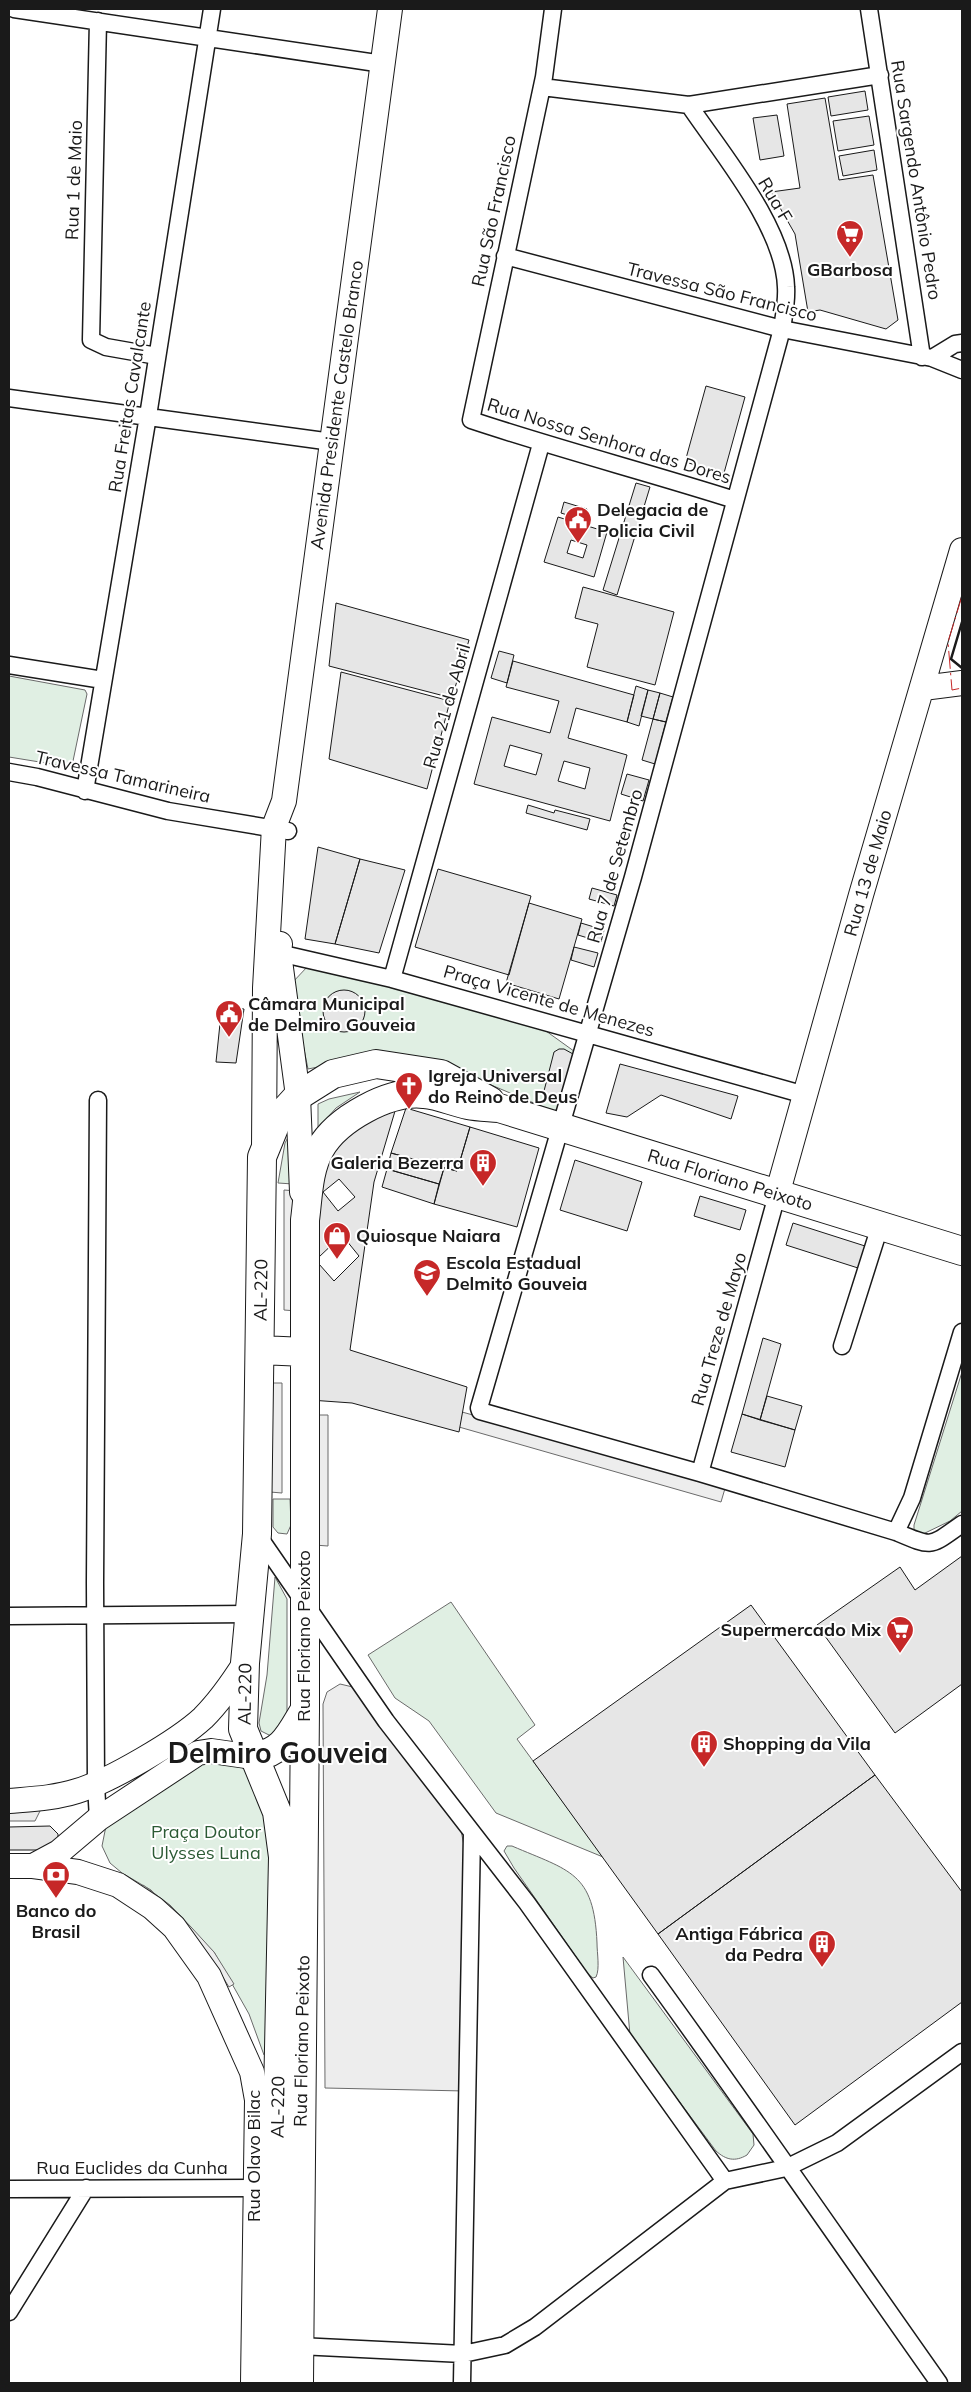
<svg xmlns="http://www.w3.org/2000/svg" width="971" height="2392" viewBox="0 0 971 2392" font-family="Mulish,sans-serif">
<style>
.green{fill:#e0efe3;stroke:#6a6a6a}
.parking{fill:#ededed;stroke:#6a6a6a}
.building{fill:#e6e6e6;stroke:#1a1a1a;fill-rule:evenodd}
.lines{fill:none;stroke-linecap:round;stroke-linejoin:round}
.street-casing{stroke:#1a1a1a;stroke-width:19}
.secondary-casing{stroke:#1a1a1a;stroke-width:26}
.highway-casing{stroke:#1a1a1a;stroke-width:30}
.street{stroke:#fff;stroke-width:16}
.secondary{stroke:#fff;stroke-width:24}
.highway{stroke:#fff;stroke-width:28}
.wall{stroke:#1a1a1a;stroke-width:2.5}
.power{stroke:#c62828;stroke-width:1;stroke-dasharray:18 4 2.5 4;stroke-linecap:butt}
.labels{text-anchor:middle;stroke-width:4;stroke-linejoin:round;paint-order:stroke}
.street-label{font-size:18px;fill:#1a1a1a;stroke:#fff}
.poi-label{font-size:18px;font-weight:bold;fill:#1a1a1a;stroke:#fff;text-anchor:start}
.park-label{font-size:18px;fill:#2b5a34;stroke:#fff}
.town-label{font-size:28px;font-weight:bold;fill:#1a1a1a;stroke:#fff}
</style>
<rect width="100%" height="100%" fill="#fff"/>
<path class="green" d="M9 676 85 690 87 694 73 761 65 765H58L9 757Z
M308 966 402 988 539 1026 578 1054 562 1108 553 1111 472 1077 377 1055 308 1069 291 984Z
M360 1092 336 1108 318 1128V1104L329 1099Z
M294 1126 293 1184 278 1183 285 1143Z
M962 1372V1511L950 1521 923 1534 914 1531V1525Z
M273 1499H290L291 1525 287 1534 278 1533 273 1527Z
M275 1577 287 1599V1725L273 1737 261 1731 259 1723 267 1675Z
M451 1602 535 1725 517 1739 603 1857 496 1813 429 1721 395 1698 368 1655Z
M197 1760 239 1766 248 1771 274 1823 272 2056 264 2055 249 2014 214 1952 151 1890 122 1873 110 1863 102 1846 106 1826Z
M507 1846H512C570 1871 594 1872 597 1943 597 1953 600 1969 596 1977L593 1978 588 1974 514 1868 504 1851Z
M623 1957 753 2134 754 2145 747 2155C735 2162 726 2160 716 2151L630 2035Z"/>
<path class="parking" d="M284 1190 297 1191V1311L284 1310Z
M271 1383H282V1493L270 1492Z
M462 1412 726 1485 721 1502 459 1427Z
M314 1415H328V1546L314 1545Z
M340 1684 357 1688 460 1825 465 1851V2091L325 2088 323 1704 327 1692Z
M41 1809 35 1821H9V1810Z
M143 1885 170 1905 192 1928 214 1952 234 1984 229 1987 209 1955 188 1931 141 1889Z"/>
<path class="building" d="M865 91 868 110 831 116 828 97Z
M825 98 839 180 873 175 898 320 886 329 820 310 808 312 795 234 771 192 800 188 787 104Z
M777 115 784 156 760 160 753 118Z
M869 116 874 145 838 151 833 121Z
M874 150 877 170 843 176 839 156Z
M706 386 745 397 724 473 685 462Z
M636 483 650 487 617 595 603 590Z
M564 502 587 509 583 520 561 513Z
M558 517 607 532 594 577 544 562ZM571 540 587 545 583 558 567 553Z
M583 587 674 612 655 685 587 667 598 624 575 618Z
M336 603 469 640 452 698 329 666Z
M499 651 514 655 507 683 491 678Z
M513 661 634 695 627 722 576 708 568 738 627 755 610 821 474 784 492 717 550 733 559 701 506 687ZM510 745 542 754 536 775 504 766ZM564 761 590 768 585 789 558 781Z
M341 672 450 701 427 789 329 759Z
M636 686 648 690 639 726 627 722Z
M648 690 660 693 653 719 641 716Z
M660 693 673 697 666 722 653 719Z
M653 719 666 722 655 764 642 760Z
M627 774 649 780 643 801 621 794Z
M528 805 554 813 555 810 590 819 587 830 526 813Z
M318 847 360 859 335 944 305 939Z
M360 859 405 870 379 953 335 944Z
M438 869 531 896 509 975 415 947Z
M592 888 617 895 614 906 589 899Z
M529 903 582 919 559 999 506 983Z
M581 923 604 930 601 942 578 935Z
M574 947 598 953 594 967 571 960Z
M323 1011a21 21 0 1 1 42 0a21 21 0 1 1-42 0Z
M224 1007 244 1009 236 1063 216 1062 221 1014Z
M559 1049H564L573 1054 561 1099 556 1100 551 1099 544 1091 554 1052Z
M620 1064 738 1096 731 1119 661 1095 627 1117 606 1113Z
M398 1101 374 1182 350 1350 467 1387 459 1432 352 1403 310 1400 320 1163 371 1115Z
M406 1108 470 1127 457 1171 391 1153Z
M470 1127 539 1148 517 1227 434 1204 444 1168 457 1171Z
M391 1153 444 1168 439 1184 387 1169Z
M575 1160 642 1182 627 1231 560 1210Z
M387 1169 439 1184 434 1204 382 1187Z
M339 1179 355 1197 338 1211 323 1192Z
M700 1196 746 1210 740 1230 694 1216Z
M793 1223 865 1246 858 1268 786 1245Z
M338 1239 346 1240 359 1256 334 1281 319 1264V1257Z
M763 1338 781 1344 760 1420 742 1414Z
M767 1396 802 1406 795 1430 760 1420Z
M742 1414 795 1430 785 1467 731 1452Z
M962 1556V1684L895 1733 817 1625 900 1567 915 1590Z
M751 1605 875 1775 658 1934 533 1761Z
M875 1775 962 1892V2002L795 2125 658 1934Z
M50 1826 58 1834V1841L38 1850H9V1827Z"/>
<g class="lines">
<defs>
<path id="street" d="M14 9 383 64
M553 9 544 77 471 420C558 449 647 472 735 500
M869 9 922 357
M98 21 91 340 106 347 157 356
M542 87 689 105 880 75
M689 105C722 154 784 227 786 287 787 301 784 315 782 329L633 877 479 1408 480 1411 700 1473 896 1532C934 1548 929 1547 962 1524
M505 256 782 329 932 358 962 370
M932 358 955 344 962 343
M9 398 332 442
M9 665 103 680
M9 772 37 777 168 811 288 831
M85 791 148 416 212 9
M279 953 392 979 805 1095
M392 979 541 444
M98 1100 95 1583 96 1785 98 1819
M842 1346 880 1226
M700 1473 777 1195
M896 1532 912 1498 962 1332
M257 1534 386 1721 527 1903 725 2181
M9 1616 250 1614
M651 1975C749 2110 843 2247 939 2383
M9 2189 255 2188
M9 2312 86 2188
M299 2346 463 2354 505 2345 535 2327 725 2181 786 2168 837 2143 962 2052
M462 2383 472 1833"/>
<path id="secondary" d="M923 688 962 683
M280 944 279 953 298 1096 302 1192
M264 1149 265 988 274 827 284 801 390 9
M777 1195 861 895 962 550
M9 1801C32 1799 55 1798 77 1791 110 1781 178 1741 203 1718 219 1702 233 1682 245 1663
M9 1866H33L59 1852 98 1819 198 1753 211 1751 253 1757
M33 1866 78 1872 118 1885 153 1908 174 1927 209 1976 252 2072 257 2100 253 2383"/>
<path id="highway" d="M260 1350 305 1352
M253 1757C283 1753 290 1734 304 1711
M272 2383 283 1857 277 1812 243 1729 245 1663 257 1534 262 1157 278 1118 298 1096 333 1074 376 1064 441 1074 490 1101
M299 2383 305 1710V1220C308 1198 308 1170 320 1149 337 1119 389 1090 424 1094 439 1095 453 1102 468 1105 478 1107 489 1107 499 1108L962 1251"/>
</defs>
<use href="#street" class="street-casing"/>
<use href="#secondary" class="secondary-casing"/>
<use href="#highway" class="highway-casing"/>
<use href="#street" class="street"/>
<use href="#secondary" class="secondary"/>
<use href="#highway" class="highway"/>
<path class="wall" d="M962 622 951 659 962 668"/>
<path class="power" d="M962 596 948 642 952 690 962 688"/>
</g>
<defs>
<symbol id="supermarket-pin" viewBox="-11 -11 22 30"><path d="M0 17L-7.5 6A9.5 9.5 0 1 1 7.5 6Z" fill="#c62828" stroke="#fff"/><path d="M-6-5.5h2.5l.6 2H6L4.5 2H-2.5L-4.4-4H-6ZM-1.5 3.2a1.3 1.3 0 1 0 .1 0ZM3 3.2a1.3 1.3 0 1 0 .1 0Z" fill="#fff"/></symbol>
<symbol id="civic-pin" viewBox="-11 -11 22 30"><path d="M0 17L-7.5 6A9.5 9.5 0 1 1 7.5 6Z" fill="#c62828" stroke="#fff"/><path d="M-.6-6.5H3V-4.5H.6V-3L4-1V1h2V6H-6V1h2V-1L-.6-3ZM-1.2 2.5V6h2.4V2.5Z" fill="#fff"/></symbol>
<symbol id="church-pin" viewBox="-11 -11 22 30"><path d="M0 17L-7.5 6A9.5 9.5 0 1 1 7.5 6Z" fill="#c62828" stroke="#fff"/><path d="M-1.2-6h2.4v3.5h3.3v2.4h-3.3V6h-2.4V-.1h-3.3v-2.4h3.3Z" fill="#fff"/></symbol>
<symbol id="building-pin" viewBox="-11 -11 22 30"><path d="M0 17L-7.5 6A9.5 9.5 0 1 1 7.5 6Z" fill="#c62828" stroke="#fff"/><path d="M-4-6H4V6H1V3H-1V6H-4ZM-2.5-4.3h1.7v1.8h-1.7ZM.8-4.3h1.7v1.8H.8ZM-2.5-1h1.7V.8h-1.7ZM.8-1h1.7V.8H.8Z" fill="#fff"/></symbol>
<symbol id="shop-pin" viewBox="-11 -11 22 30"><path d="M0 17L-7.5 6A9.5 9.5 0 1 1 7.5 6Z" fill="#c62828" stroke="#fff"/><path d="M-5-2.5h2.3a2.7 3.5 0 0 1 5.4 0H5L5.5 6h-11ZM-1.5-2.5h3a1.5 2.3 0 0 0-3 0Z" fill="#fff"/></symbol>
<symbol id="school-pin" viewBox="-11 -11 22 30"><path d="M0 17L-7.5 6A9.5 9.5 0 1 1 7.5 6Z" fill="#c62828" stroke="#fff"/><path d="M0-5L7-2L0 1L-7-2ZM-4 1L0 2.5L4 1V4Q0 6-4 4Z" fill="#fff"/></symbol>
<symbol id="bank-pin" viewBox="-11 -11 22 30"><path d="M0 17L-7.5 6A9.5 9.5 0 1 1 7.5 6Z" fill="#c62828" stroke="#fff"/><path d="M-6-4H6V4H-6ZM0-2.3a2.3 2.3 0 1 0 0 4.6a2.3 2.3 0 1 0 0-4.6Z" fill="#fff"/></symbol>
</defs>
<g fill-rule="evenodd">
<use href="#supermarket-pin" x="834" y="218" width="32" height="43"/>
<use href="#civic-pin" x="562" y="504" width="32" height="43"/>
<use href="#civic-pin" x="213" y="998" width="32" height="43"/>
<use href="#church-pin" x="393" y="1070" width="32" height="43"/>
<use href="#building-pin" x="467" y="1147" width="32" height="43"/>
<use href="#shop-pin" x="321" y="1220" width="32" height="43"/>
<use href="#school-pin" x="411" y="1257" width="32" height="43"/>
<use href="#supermarket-pin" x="884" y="1614" width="32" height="43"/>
<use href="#building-pin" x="688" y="1728" width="32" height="43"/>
<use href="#bank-pin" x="40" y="1859" width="32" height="43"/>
<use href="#building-pin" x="806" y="1928" width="32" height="43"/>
</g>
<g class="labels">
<g class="street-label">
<text transform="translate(74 180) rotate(-88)" y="6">Rua 1 de Maio</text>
<text transform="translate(916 180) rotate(81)" y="6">Rua Sargendo Antônio Pedro</text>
<text transform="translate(775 200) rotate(59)" y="6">Rua F</text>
<text transform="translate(494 211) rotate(-78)" y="6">Rua São Francisco</text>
<text transform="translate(722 292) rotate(14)" y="6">Travessa São Francisco</text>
<text transform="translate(130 397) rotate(-81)" y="6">Rua Freitas Cavalcante</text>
<text transform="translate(337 405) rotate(-82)" y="6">Avenida Presidente Castelo Branco</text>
<text transform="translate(609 441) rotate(17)" y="6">Rua Nossa Senhora das Dores</text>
<text transform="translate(447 706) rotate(-74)" y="6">Rua 21 de Abril</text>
<text transform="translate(123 777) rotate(13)" y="6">Travessa Tamarineira</text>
<text transform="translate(615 866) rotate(-74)" y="6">Rua 7 de Setembro</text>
<text transform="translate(868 873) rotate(-74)" y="6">Rua 13 de Maio</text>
<text transform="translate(549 1001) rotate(16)" y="6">Praça Vicente de Menezes</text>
<text transform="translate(730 1180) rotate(17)" y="6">Rua Floriano Peixoto</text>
<text transform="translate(261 1290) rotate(-89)" y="6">AL-220</text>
<text transform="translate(719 1329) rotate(-74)" y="6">Rua Treze de Mayo</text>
<text transform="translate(304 1636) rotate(-90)" y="6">Rua Floriano Peixoto</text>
<text transform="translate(245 1694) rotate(-89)" y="6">AL-220</text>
<text transform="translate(302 2041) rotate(-89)" y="6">Rua Floriano Peixoto</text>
<text transform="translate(278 2107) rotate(-89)" y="6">AL-220</text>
<text transform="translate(254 2156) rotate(-90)" y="6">Rua Olavo Bilac</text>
<text x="132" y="2174">Rua Euclides da Cunha</text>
</g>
<g class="poi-label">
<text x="850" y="276" text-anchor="middle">GBarbosa</text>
<text x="597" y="516">Delegacia de<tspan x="597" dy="21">Policia Civil</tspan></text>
<text x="248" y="1010">Câmara Municipal<tspan x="248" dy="21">de Delmiro Gouveia</tspan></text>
<text x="428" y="1082">Igreja Universal<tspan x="428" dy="21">do Reino de Deus</tspan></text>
<text x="464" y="1169" text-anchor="end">Galeria Bezerra</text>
<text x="356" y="1242">Quiosque Naiara</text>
<text x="446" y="1269">Escola Estadual<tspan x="446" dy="21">Delmito Gouveia</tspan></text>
<text x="881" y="1636" text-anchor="end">Supermercado Mix</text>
<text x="723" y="1750">Shopping da Vila</text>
<text x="56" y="1917" text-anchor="middle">Banco do<tspan x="56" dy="21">Brasil</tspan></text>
<text x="803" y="1940" text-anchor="end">Antiga Fábrica<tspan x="803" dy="21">da Pedra</tspan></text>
</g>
<g class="park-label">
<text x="206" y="1838">Praça Doutor<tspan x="206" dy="21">Ulysses Luna</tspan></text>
</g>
<g class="town-label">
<text x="278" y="1763">Delmiro Gouveia</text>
</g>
</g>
<rect width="971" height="2392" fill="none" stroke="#1a1a1a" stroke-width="20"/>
</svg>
